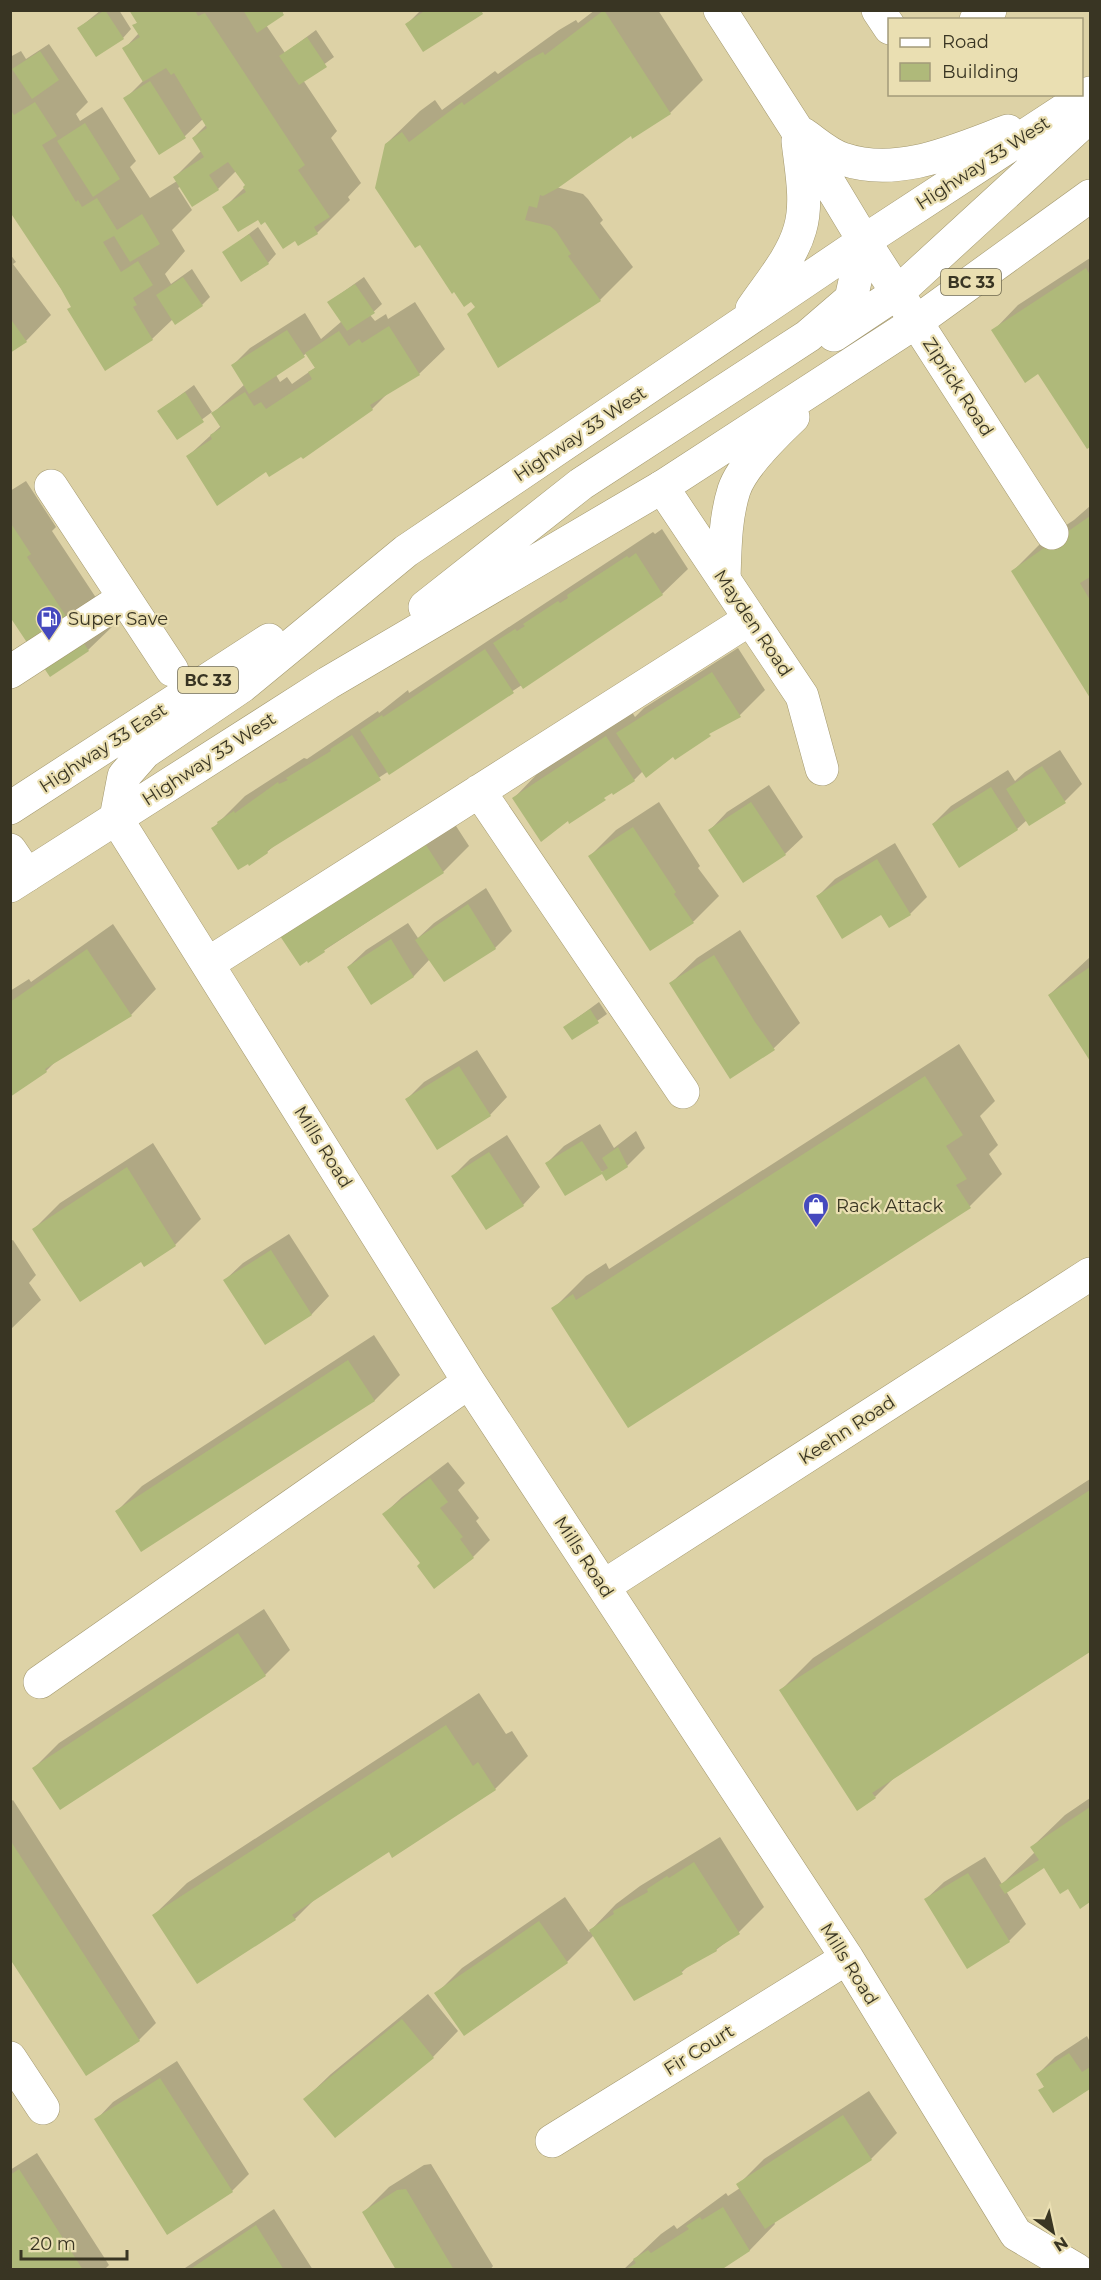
<svg xmlns="http://www.w3.org/2000/svg" width="1101" height="2280" viewBox="0 0 1101 2280" font-family="Montserrat,sans-serif">
<style>
.shadow{fill:#0003;fill-rule:evenodd}
.building{fill:#afb97a}
.lines{fill:none;stroke-linecap:round;stroke-linejoin:round}
.minor-casing{stroke:#a3986e;stroke-width:34}
.major-casing{stroke:#a3986e;stroke-width:34}
.minor{stroke:#fff;stroke-width:33}
.major{stroke:#fff;stroke-width:33}
.labels{text-anchor:middle;stroke-width:4.5;stroke-linejoin:round;paint-order:stroke}
.shield{fill:#eadfb2;stroke:#6e684e;stroke-width:1.5}
.shield-label{font-size:16px;font-weight:bold;fill:#393523}
.street-label{font-size:18px;fill:#393523;stroke:#eadfb2}
.poi-label{font-size:18px;fill:#393523;stroke:#eadfb2;text-anchor:start}
</style>
<rect width="100%" height="100%" fill="#ddd2a6"/>
<path class="shadow" d="M101 10H119L131 29 123 38 79 28Z
M131 10H286L266 25 285 53 316 30 334 57 303 80 337 131 331 138 361 183 348 197 350 200 317 233 296 239 266 220 224 208 247 185 236 171 218 189 193 205 181 186 178 188 192 210 172 230 185 251 165 274 171 284 192 269 210 297 202 305 173 319 152 339 72 306 10 207V57L21 51 26 59 49 44 88 102 76 114 80 121 102 107 136 161 130 167 150 198 177 181 175 177 202 150 193 138 207 124 204 118 185 136 159 153 125 99 144 80 124 49 139 33 134 26 138 22Z
M421 10H484L407 24Z
M595 10H658L703 80 670 113 633 136 631 134 556 187 583 194 588 199 603 220 600 223 633 267 600 300 498 366 476 306 386 144 420 111 435 100 442 110 495 71 498 74 559 30 576 20 578 23Z
M258 227 276 254 268 263 224 253Z
M10 254 16 262 13 264 51 315 26 341 10 351Z
M1090 258V445L1087 447 1038 372 993 331 1018 305Z
M364 277 382 304 370 315 375 321 386 314 388 319 415 302 445 349 419 374 390 391 372 409 302 455 266 470 188 456 221 426 213 413 245 384 233 365 250 348 305 313 321 339 342 321 329 302ZM307 353 316 367 292 384 287 377 280 382 276 375Z
M194 385 212 412 177 438 159 411Z
M26 481 56 527 52 531 114 625 88 650 10 614V491Z
M1090 506V695L1013 571 1045 539 1074 520Z
M662 529 688 569 662 594 275 845 267 852 213 828 245 796 304 758 307 759 378 711 379 713 408 690 409 693 653 532 655 534Z
M738 648 765 690 740 715 643 771 634 780 614 793 612 791 570 822 568 819 541 840 514 798 539 772 632 712 635 717 644 708Z
M1060 750 1082 784 1065 801 1027 820 1017 829 933 824 951 806 1008 770 1015 781 1025 772Z
M769 785 803 837 785 854 710 830 727 812Z
M659 802 700 866 698 868 719 896 694 921 651 949 590 856 616 830Z
M445 809 469 846 443 872 308 961Z
M895 843 927 897 910 914 882 913 818 896 835 879Z
M486 888 512 931 495 948 430 959 414 976 371 1003 348 967 366 950 408 923 418 938 434 923Z
M113 924 156 989 131 1015 57 1060 46 1071 10 1095V991L29 979 31 982Z
M740 930 800 1023 774 1048 731 1077 671 983 697 958Z
M1090 957V1059L1049 995Z
M599 1002 607 1014 573 1038 565 1027Z
M959 1044 995 1101 980 1116 998 1145 989 1154 1002 1174 970 1206 553 1309 586 1276 606 1263 609 1269Z
M477 1050 507 1097 490 1115 407 1099 424 1082Z
M600 1124 614 1148 636 1131 645 1148 627 1166 606 1179 602 1171 566 1194 547 1163 564 1146Z
M507 1135 540 1187 523 1205 453 1176 470 1159Z
M153 1143 201 1219 175 1245 145 1264 142 1260 34 1229 60 1203Z
M289 1234 329 1296 312 1314 266 1343 225 1280 243 1263Z
M13 1240 36 1275 29 1283 41 1300 10 1330V1241Z
M374 1335 400 1375 375 1400 142 1550 117 1511 142 1486Z
M448 1462 465 1483 458 1490 479 1518 476 1521 490 1540 473 1557 422 1563 384 1514 402 1497Z
M1090 1479V1651L896 1776 875 1797 781 1690 813 1658Z
M264 1609 290 1650 265 1675 34 1768 59 1743Z
M479 1693 506 1734 512 1731 528 1756 495 1789 393 1856 389 1850 317 1897 295 1919 154 1915 187 1883Z
M1090 1798V1901L1081 1907 1068 1887 1044 1866 1006 1891 1026 1924 1009 1941 926 1899 944 1882 985 1857 1002 1884 1035 1852 1032 1847 1065 1815Z
M13 1800 156 2023 139 2040 10 1956V1802Z
M720 1837 764 1907 739 1932 716 1950 692 1962 682 1972 594 1935 567 1962 436 1994 462 1968 565 1897 589 1932 616 1904 640 1886Z
M428 1994 458 2031 433 2057 335 2136 305 2099 331 2074Z
M1087 2036 1090 2042V2087L1054 2111 1040 2091 1045 2086 1038 2074 1055 2057Z
M177 2061 249 2174 232 2191 96 2120 113 2102Z
M869 2091 897 2133 871 2159 774 2222 775 2224 750 2250 718 2270H623L661 2234 674 2225 677 2229 726 2193 728 2196 740 2188 738 2185 764 2159Z
M37 2153 109 2265 104 2270H10V2170Z
M431 2164 493 2266 490 2270H398L364 2212 389 2187 424 2165Z
M274 2209 313 2270H182Z"/>
<path class="building" d="M105 10 124 39 96 57 77 28Z
M129 10H195L198 16 205 13 305 165 298 170 330 217 314 227 318 234 298 246 295 241 283 249 265 222 261 225 258 220 238 232 222 207 246 192 243 187 245 185 228 162 209 175 219 190 192 207 173 177 204 157 192 138 207 128 174 73 171 75 166 68 143 82 122 48 140 37 132 25 137 23Z
M243 10H281L284 15 257 33Z
M426 10H481L483 14 423 52 405 24Z
M604 10 671 114 632 139 631 136 558 188 543 196 540 195 537 208 529 206 525 220 550 226 556 231 571 254 568 256 601 301 498 368 467 314 475 307 471 302 464 307 454 292 452 294 420 245 415 248 375 188 385 144 402 132 409 142 462 102 464 105 525 62 543 52 545 55Z
M307 37 327 67 299 85 279 56Z
M40 51 59 80 32 99 12 69Z
M150 81 186 138 159 155 123 98Z
M35 102 57 136 42 145 76 202 78 200 82 207 97 198 117 230 142 214 160 244 130 262 114 236 103 242 121 272 138 261 153 285 133 298 137 305 133 307 153 340 105 371 67 309 71 307 61 289 10 212V109L14 115Z
M85 123 120 179 93 197 57 141Z
M249 234 269 264 241 282 222 252Z
M1086 268 1090 275V447L1087 449 1038 374 1025 383 991 330Z
M183 277 203 306 175 325 156 295Z
M355 284 375 313 347 331 327 302Z
M10 318 27 342 10 353Z
M389 326 420 375 370 405 373 410 303 459 301 457 269 477 266 472 217 506 186 456 212 439 210 435 221 428 211 413 245 392 254 406 261 402 266 409 312 379 308 372 315 368 305 353 339 331 349 346 359 339 362 343Z
M287 330 305 357 249 394 231 365Z
M185 392 204 422 177 440 157 411Z
M1090 516V577L1080 583 1090 600V698L1011 571Z
M10 522 31 554 27 557 89 651 50 677 10 617Z
M636 553 663 595 523 689 493 643 515 629 517 631 525 626 523 624 558 601 560 603 568 598 567 595 627 556 629 558Z
M485 649 514 693 389 775 360 730 382 715 383 717Z
M712 672 741 717 709 734 711 736 675 760 673 757 646 778 616 733Z
M352 735 381 780 267 851 268 853 249 866 248 864 238 870 211 828 218 824 217 822 234 811 235 813 278 782 279 784 288 780 286 778 331 751 330 749Z
M606 736 635 781 613 795 612 793 604 798 606 800 569 824 568 821 541 842 512 798Z
M1042 766 1066 803 1029 826 1006 789Z
M991 787 1018 830 959 868 932 824Z
M751 802 786 855 743 883 708 830Z
M633 827 676 892 674 894 694 923 650 951 588 856Z
M419 834 444 873 324 950 325 952 308 963 307 961 300 966 274 927Z
M877 859 911 915 889 928 881 915 842 939 816 896Z
M468 904 496 949 444 982 415 940Z
M391 939 414 977 371 1005 347 967Z
M87 949 132 1016 45 1069 47 1072 10 1097V1002Z
M714 955 755 1022 775 1050 730 1079 669 983Z
M1090 967V1061L1048 995Z
M590 1009 599 1023 572 1040 563 1027Z
M459 1066 491 1116 437 1150 405 1099Z
M925 1076 963 1135 946 1146 967 1179 956 1185 971 1208 628 1428 551 1308 573 1294 576 1300Z
M582 1141 602 1172 608 1168 602 1158 618 1147 628 1167 606 1181 602 1174 565 1196 545 1163Z
M489 1152 524 1206 486 1230 451 1176Z
M127 1167 176 1246 144 1267 141 1262 80 1302 32 1229Z
M271 1250 312 1315 265 1345 223 1280Z
M348 1360 375 1401 141 1552 115 1511Z
M430 1478 448 1502 440 1508 463 1537 460 1539 474 1558 434 1589 417 1566 420 1563 382 1514Z
M1090 1490V1652L872 1793 876 1798 857 1811 779 1690Z
M238 1633 266 1676 60 1810 32 1768Z
M446 1725 473 1766 478 1762 496 1790 392 1858 389 1852 292 1915 296 1920 197 1984 152 1915Z
M1090 1807V1902L1080 1909 1068 1889 1060 1894 1044 1868 1005 1894 999 1885 1039 1860 1030 1847Z
M10 1840 140 2041 86 2076 10 1959Z
M694 1862 740 1934 716 1949 717 1951 681 1971 683 1974 634 2001 589 1930 614 1914 613 1911 648 1892 647 1889 667 1876 669 1878Z
M968 1873 1010 1942 967 1969 924 1899Z
M539 1921 568 1963 464 2036 434 1993Z
M402 2019 434 2058 335 2138 303 2099Z
M1069 2053 1082 2072 1090 2067V2089L1053 2113 1038 2090 1044 2087 1036 2074Z
M160 2078 233 2192 167 2235 94 2119Z
M843 2115 872 2160 765 2229 736 2184Z
M19 2169 83 2270H10V2175Z
M406 2189 454 2270H396L362 2212 397 2190Z
M723 2207 750 2251 721 2270H625L636 2263 633 2259 648 2250 651 2253 689 2229 686 2226 700 2217 702 2220Z
M256 2225 284 2270H189Z"/>
<g class="lines">
<defs>
<path id="minor" d="M720 10 797 130
M878 10 890 28
M976 20 990 10
M864 241 1052 533
M51 486 172 670
M662 487 802 696 822 769
M10 672 124 598
M479 791 683 1092
M116 818 469 1382 847 1958 1016 2234 1077 2270
M10 850 27 875
M209 963 750 619
M604 1586 1090 1274
M40 1682 469 1382
M10 2058 43 2108
M552 2141 847 1958"/>
<path id="major" d="M803 134C815 142 829 155 843 159 898 178 957 150 1008 131
M752 309C768 285 792 258 800 229 808 202 801 169 798 141
M834 335 897 293 1090 116
M724 579C725 549 725 518 734 490 742 466 774 435 793 417
M425 607 581 484 808 336 851 299 864 241 797 130
M10 808 269 640
M116 818 124 776 145 752 242 686 406 551 864 241 1090 93
M10 886 328 683 662 487 916 322 1090 196"/>
</defs>
<use href="#minor" class="minor-casing"/>
<use href="#major" class="major-casing"/>
<use href="#minor" class="minor"/>
<use href="#major" class="major"/>
</g>
<defs>
<symbol id="fuel-pin" viewBox="-11 -11 22 30"><path d="M0 17L-7.5 6A9.5 9.5 0 1 1 7.5 6Z" fill="#4549be" stroke="#eadfb2"/><path d="M-5.5-6h7V0h2V4h1.3V-2.5L3-4.5l.8-.8L6-3V5H2.5V1h-1V6h-7ZM-4.2-4.7v3.2H.2V-4.7Z" fill="#fff"/></symbol>
<symbol id="shop-pin" viewBox="-11 -11 22 30"><path d="M0 17L-7.5 6A9.5 9.5 0 1 1 7.5 6Z" fill="#4549be" stroke="#eadfb2"/><path d="M-5-2.5h2.3a2.7 3.5 0 0 1 5.4 0H5L5.5 6h-11ZM-1.5-2.5h3a1.5 2.3 0 0 0-3 0Z" fill="#fff"/></symbol>
</defs>
<g fill-rule="evenodd">
<use href="#fuel-pin" x="34" y="604" width="30" height="40"/>
<use href="#shop-pin" x="801" y="1191" width="30" height="40"/>
</g>
<g class="labels">
<g class="shield">
<rect x="941" y="269" width="60" height="26" rx="4.5"/>
<rect x="178" y="667" width="60" height="26" rx="4.5"/>
</g>
<g class="shield-label">
<text x="971" y="288">BC 33</text>
<text x="208" y="686">BC 33</text>
</g>
<g class="street-label">
<text transform="translate(983 163) rotate(-33)" y="6">Highway 33 West</text>
<text transform="translate(958 387) rotate(57)" y="6">Ziprick Road</text>
<text transform="translate(580 434) rotate(-34)" y="6">Highway 33 West</text>
<text transform="translate(753 623) rotate(56)" y="6">Mayden Road</text>
<text transform="translate(103 748) rotate(-33)" y="6">Highway 33 East</text>
<text transform="translate(209 759) rotate(-33)" y="6">Highway 33 West</text>
<text transform="translate(323 1147) rotate(58)" y="6">Mills Road</text>
<text transform="translate(847 1430) rotate(-33)" y="6">Keehn Road</text>
<text transform="translate(584 1557) rotate(57)" y="6">Mills Road</text>
<text transform="translate(849 1964) rotate(58)" y="6">Mills Road</text>
<text transform="translate(699 2050) rotate(-32)" y="6">Fir Court</text>
</g>
<g class="poi-label">
<text x="68" y="625">Super Save</text>
<text x="836" y="1212">Rack Attack</text>
</g>
</g>
<rect width="1101" height="2280" fill="none" stroke="#393523" stroke-width="24"/>
<rect x="888" y="18" width="195" height="78" fill="#eadfb2" stroke="#a39b79" stroke-width="1.5"/>
<rect x="900" y="38" width="30" height="9" fill="#ffffff" stroke="#a39b79" stroke-width="1.5"/>
<text x="942" y="48" font-size="18" fill="#393523">Road</text>
<rect x="900" y="63" width="30" height="18" fill="#afb97a" stroke="#a39b79" stroke-width="1.5"/>
<text x="942" y="78" font-size="18" fill="#393523">Building</text>
<g transform="translate(1053 2232) rotate(147)" stroke="#eadfb2" stroke-width="4.5" paint-order="stroke">
<path d="M0-4.5L10 22L0 15L-10 22Z" fill="#393523"/>
<text y="-9" font-size="16" font-weight="bold" text-anchor="middle" fill="#393523">N</text>
</g>
<path d="M21 2250v9h106v-9" fill="none" stroke="#393523" stroke-width="3"/>
<text x="30" y="2250" font-size="18" fill="#393523" stroke="#eadfb2" stroke-width="4.5" paint-order="stroke">20 m</text>
</svg>
